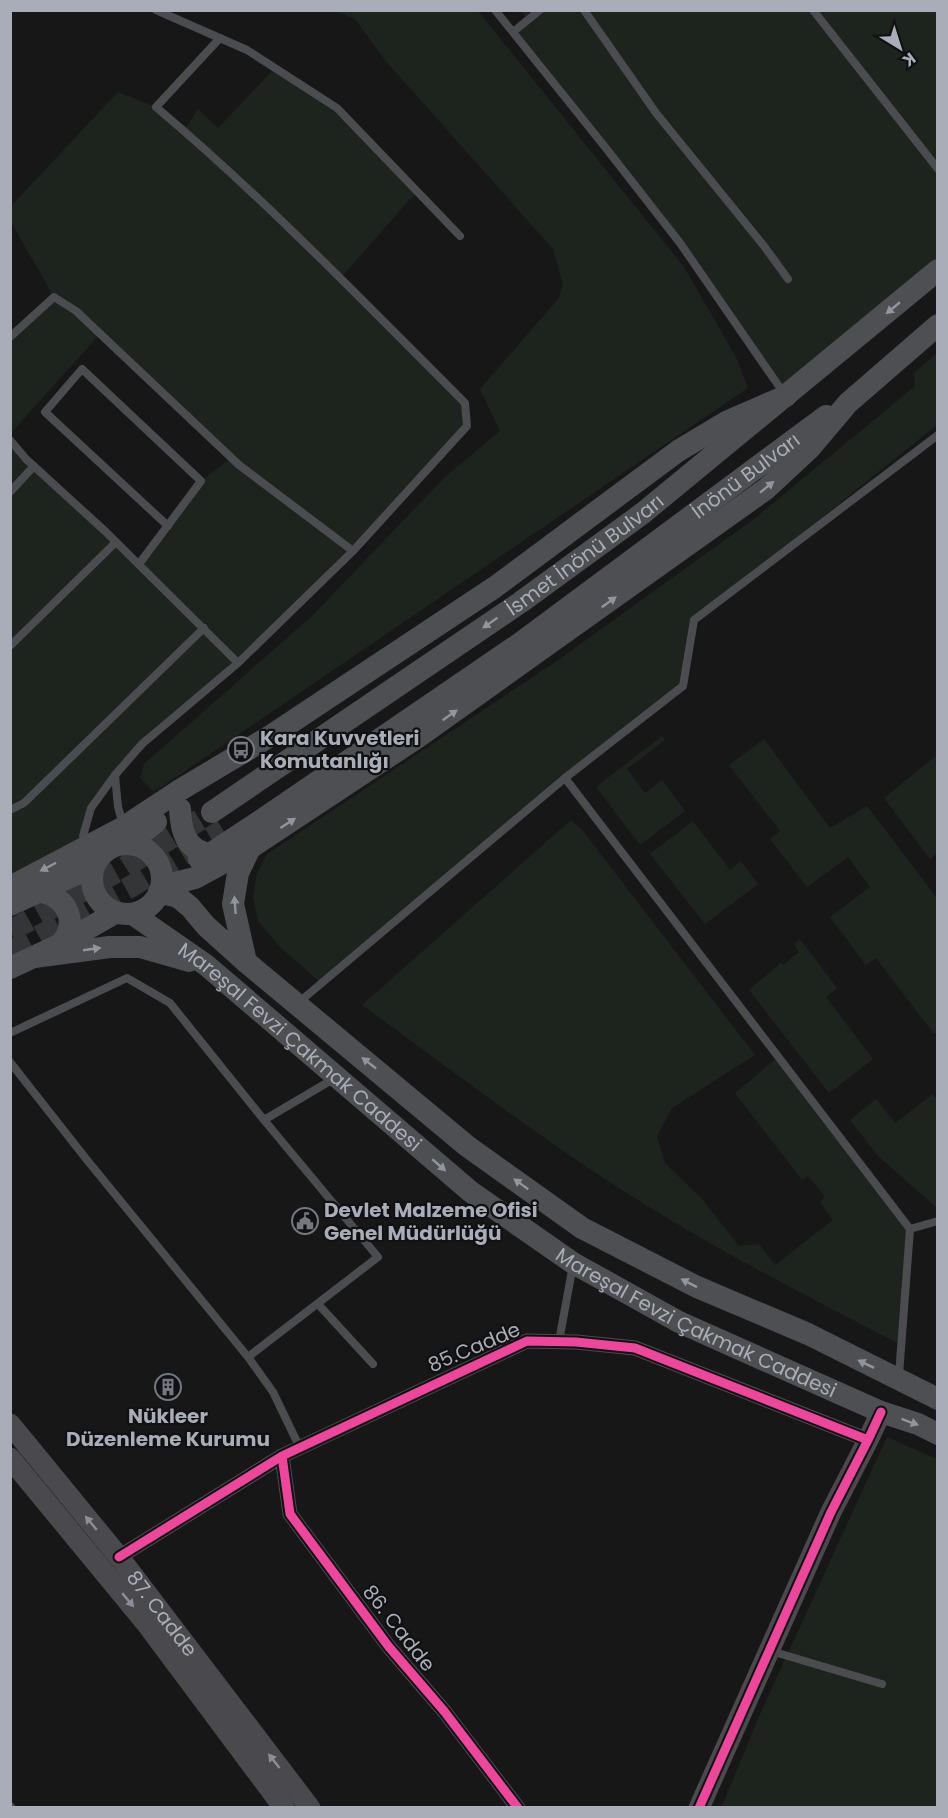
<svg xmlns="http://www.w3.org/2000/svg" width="948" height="1818" viewBox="0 0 948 1818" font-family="Poppins,sans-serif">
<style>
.green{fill:#1d241e}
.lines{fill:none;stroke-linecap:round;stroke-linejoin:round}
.primary-tunnel{stroke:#343537;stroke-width:22;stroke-dasharray:22 11;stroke-linecap:butt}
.lane{stroke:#4b4c50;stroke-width:8}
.street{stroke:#4b4c50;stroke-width:15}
.secondary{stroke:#4a4a4e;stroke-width:21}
.primary{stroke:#4d4f52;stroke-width:22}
.cycleway-casing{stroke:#111113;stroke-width:13}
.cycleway{stroke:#ed469a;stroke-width:9}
.oneway{fill:#91969e}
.oneway2{fill:#8c8f98}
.labels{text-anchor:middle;stroke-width:4.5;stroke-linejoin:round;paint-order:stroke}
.street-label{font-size:20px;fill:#a8adb8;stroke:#111113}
.poi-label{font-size:20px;font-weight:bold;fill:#a8adb8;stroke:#111113;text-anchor:start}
</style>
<rect width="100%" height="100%" fill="#171717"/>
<path class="green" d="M336 11H478L684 267 736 357 748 388 154 792 140 778 144 764 312 616 445 477 500 431 480 389 559 298 563 284 553 249 384 59 355 19Z
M521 11H937V270L786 396 680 243 513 32 528 20Z
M275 68 337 108 419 192 410 199 340 279 465 403 467 426 353 551 238 663 142 744 91 808 83 836 11 887V440L139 564 201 481 231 458 100 334 11 433V337L54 297 11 222V206L118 92 156 107 184 130 198 109 218 128Z
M937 353V425L694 620 683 686 321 983 279 946 258 921 253 897 257 873 267 854 554 663 754 519 915 386 914 373Z
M662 736 665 740 627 769 645 793 662 780 685 811 640 845 596 787Z
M764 739 830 828 867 806 937 898 938 1031 934 1034 876 958 866 965 830 917 870 887 848 857 807 887 770 839 780 831 729 765Z
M937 755V853L930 859 884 798Z
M571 820 583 831 755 1055 672 1108 657 1136 665 1163 702 1199 739 1246 759 1244 775 1265 833 1220 820 1202 825 1197 808 1176 802 1180 735 1093 778 1057 910 1229 901 1345C814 1299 725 1255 641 1202 545 1142 454 1072 362 1005Z
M693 821 730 870 741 861 758 884 705 924 650 854Z
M800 939 837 988 826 997 873 1059 829 1093 749 990 781 963 783 965 799 952 794 944Z
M933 1094 936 1098 938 1097 937 1208 877 1155 850 1120 876 1099 895 1123Z
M887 1437 937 1459V1807L721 1808 761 1712Z"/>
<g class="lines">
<path class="primary-tunnel" d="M10 931 120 870 212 812
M10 952 130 887 223 830"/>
<path class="lane" d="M156 10 247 50 337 108 460 236
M495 10 605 147 680 243 785 395
M584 10 656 113 764 246 788 279
M813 10 938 169
M513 32 540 10
M220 38 156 107C265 199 364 302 465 403L467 426 353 551
M10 337 54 297 76 311 239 465 353 551 238 663
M10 440 26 459 106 532 238 663 142 744 115 775 91 808 83 836 86 845
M10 492 34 466
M139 564 201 481 82 369 45 412 168 526
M10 646 116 542
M115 775 118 807 123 824
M565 778 910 1229
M10 810 24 803 204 628
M298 1003 565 778 683 686 694 620 938 435
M10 1033 127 978 170 1003 264 1120 378 1257 248 1357
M10 1062 87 1160 248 1357 273 1392 300 1448
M264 1120 335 1078
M318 1304 373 1364
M559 1341 573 1265
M899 1375 910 1229 938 1221
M771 1651 882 1684
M10 1806 12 1808"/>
<path class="street" d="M282 1456 290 1514 389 1647 444 1711 518 1808
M119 1557 282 1456 527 1341 576 1342 635 1348 868 1440"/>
<g class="secondary">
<path id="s1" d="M10 1424 119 1557 310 1808"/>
<path d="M10 1458 146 1623 284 1808"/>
<path d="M699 1808 831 1512 868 1440 881 1412"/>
</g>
<g class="primary">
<path d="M180 809C181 830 185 850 210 854"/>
<path id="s2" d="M212 812 521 602 643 513 938 270"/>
<path d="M129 843 156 822"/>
<circle cx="127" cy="879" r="35"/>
<path id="s3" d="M199 859 210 854 266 817 519 644 826 416"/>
<path d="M162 886 195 878 250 848 418 737 766 489 810 448 848 403 938 325"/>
<path d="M10 887 124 827 180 790 272 735 495 587 678 451 728 421 786 396"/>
<path d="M38 891C66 895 80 921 61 944"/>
<path d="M159 892 178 897 190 907 206 926 246 962 467 1146 582 1228 697 1287 808 1334 938 1399"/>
<path d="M10 905 94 866"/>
<path id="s4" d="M134 915 206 965 471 1192 573 1263 679 1322 881 1412 918 1424 938 1434"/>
<path d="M34 957 110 947H140L189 961"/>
<path d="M246 962 233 904 238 873 250 848"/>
<path d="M10 968 61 944 115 913"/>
</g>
<defs>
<path id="cycleway" d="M282 1456 290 1514 389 1647 444 1711 518 1808
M119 1557 282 1456 527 1341 576 1342 635 1348 868 1440
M699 1808 831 1512 868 1440 881 1412"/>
</defs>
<use href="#cycleway" class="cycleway-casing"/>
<use href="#cycleway" class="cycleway"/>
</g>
<defs><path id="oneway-solid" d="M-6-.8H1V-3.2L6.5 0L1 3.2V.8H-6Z" transform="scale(1.5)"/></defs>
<g class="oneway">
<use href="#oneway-solid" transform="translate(893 308) rotate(140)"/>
<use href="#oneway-solid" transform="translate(767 487) rotate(-39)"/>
<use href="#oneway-solid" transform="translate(609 602) rotate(-36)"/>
<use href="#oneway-solid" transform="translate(490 623) rotate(145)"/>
<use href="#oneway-solid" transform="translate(450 715) rotate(-35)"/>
<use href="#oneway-solid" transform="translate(288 823) rotate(-33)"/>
<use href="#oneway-solid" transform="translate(48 867) rotate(152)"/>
<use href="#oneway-solid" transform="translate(235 905) rotate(-94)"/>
<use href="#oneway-solid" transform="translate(92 949) rotate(-8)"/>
<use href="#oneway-solid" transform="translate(369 1063) rotate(-142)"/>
<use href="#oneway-solid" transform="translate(439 1165) rotate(41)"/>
<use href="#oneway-solid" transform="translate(521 1184) rotate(-144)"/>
<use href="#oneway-solid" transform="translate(689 1283) rotate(-153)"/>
<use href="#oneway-solid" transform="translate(866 1364) rotate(-154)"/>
<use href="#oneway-solid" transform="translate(910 1422) rotate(20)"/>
</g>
<g class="oneway2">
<use href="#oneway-solid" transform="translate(91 1523) rotate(-130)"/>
<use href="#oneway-solid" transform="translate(128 1600) rotate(50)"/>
<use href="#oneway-solid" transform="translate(274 1761) rotate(-128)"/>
</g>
<defs>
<symbol id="bus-ring" viewBox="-11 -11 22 22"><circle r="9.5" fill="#111113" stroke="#757880" stroke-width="1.5"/><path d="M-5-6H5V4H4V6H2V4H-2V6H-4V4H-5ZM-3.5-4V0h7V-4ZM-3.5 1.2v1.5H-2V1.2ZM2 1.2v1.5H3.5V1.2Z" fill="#757880"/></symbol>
<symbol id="civic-ring" viewBox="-11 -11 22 22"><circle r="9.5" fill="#111113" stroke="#757880" stroke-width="1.5"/><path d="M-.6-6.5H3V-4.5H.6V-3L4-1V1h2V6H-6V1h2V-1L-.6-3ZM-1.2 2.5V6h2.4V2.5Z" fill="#757880"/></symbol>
<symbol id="building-ring" viewBox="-11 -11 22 22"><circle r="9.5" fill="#111113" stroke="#757880" stroke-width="1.5"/><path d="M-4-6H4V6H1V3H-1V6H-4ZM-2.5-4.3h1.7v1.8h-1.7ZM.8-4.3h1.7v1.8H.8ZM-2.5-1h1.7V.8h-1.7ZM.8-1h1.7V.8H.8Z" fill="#757880"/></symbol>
</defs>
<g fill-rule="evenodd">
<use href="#bus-ring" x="226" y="735" width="30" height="30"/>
<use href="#civic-ring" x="290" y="1206" width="30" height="30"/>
<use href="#building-ring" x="153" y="1372" width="30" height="30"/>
</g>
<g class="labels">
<g class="street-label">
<text dy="7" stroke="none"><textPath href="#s3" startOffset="668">İnönü Bulvarı</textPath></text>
<text dy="7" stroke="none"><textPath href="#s2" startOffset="453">İsmet İnönü Bulvarı</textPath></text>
<text dy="7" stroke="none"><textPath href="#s4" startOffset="212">Mareşal Fevzi Çakmak Caddesi</textPath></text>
<text dy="7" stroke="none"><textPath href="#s4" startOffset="698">Mareşal Fevzi Çakmak Caddesi</textPath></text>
<text transform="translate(474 1347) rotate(-23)" y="7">85.Cadde</text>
<text dy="7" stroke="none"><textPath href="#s1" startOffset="243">87. Cadde</textPath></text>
<text transform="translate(399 1628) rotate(52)" y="7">86. Cadde</text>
</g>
<g class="poi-label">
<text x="260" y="745">Kara Kuvvetleri<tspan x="260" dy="23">Komutanlığı</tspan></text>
<text x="324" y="1217">Devlet Malzeme Ofisi<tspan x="324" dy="23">Genel Müdürlüğü</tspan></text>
<text x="168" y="1423" text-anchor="middle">Nükleer<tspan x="168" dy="23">Düzenleme Kurumu</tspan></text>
</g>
</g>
<rect width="948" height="1818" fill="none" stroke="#a8adb8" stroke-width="24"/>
<g transform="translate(900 48) rotate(142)" stroke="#111113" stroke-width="4.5" paint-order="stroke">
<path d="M0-4.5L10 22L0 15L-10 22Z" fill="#a8adb8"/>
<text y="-9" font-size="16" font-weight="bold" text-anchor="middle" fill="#a8adb8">K</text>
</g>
</svg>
